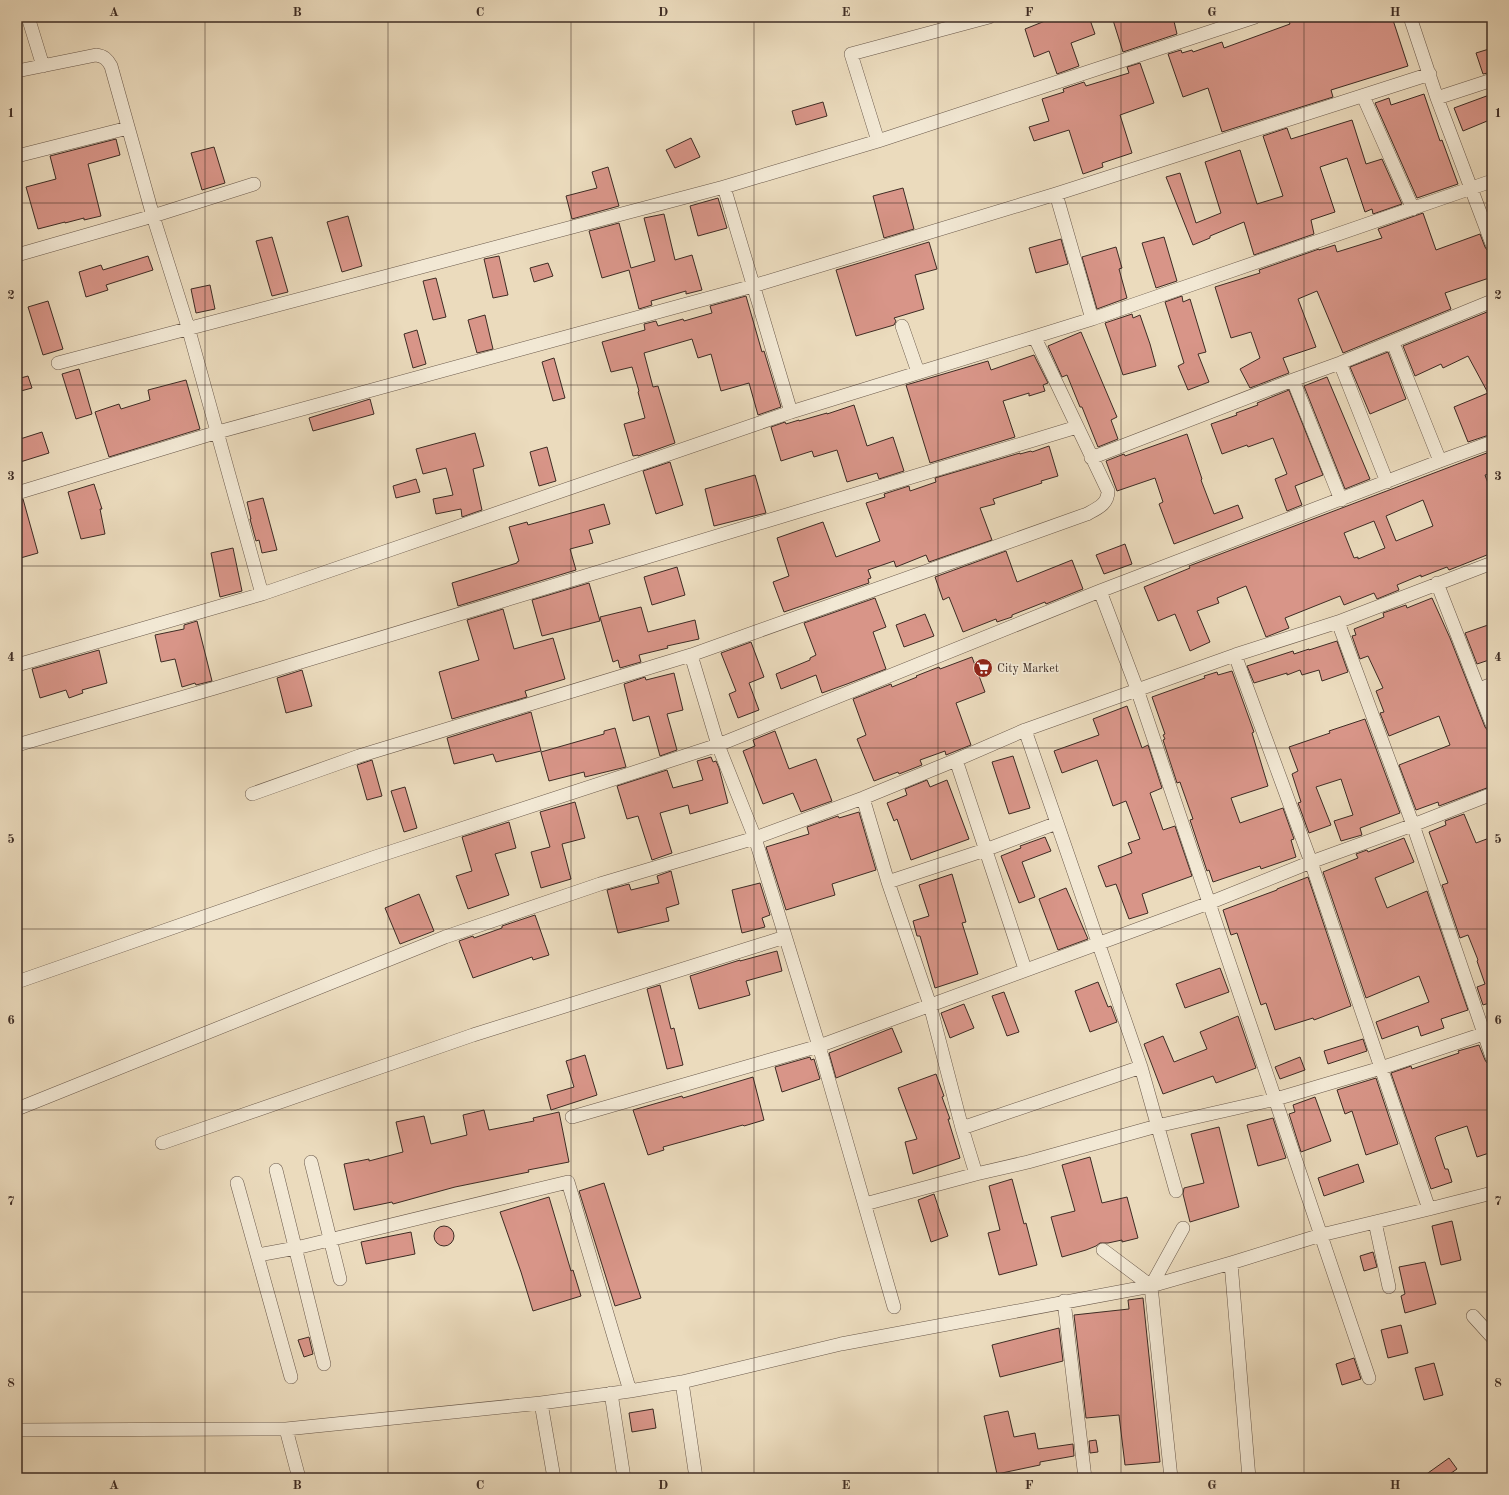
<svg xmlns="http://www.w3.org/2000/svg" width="1509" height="1495" viewBox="0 0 1509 1495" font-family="'Old Standard TT',serif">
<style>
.building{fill:#d89588;stroke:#3e2c24;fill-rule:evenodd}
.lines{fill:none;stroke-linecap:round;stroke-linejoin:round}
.street-casing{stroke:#69584a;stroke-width:14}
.street{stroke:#f2e8d4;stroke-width:13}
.grid{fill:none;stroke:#3e2c24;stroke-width:1;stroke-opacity:0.55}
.labels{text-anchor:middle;stroke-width:3.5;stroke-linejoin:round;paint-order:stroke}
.poi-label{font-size:12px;fill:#3e2c24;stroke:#f2e8d4;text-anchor:start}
.neatline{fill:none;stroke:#3e2c24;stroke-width:1.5}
.grid-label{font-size:13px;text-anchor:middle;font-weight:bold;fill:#3e2c24}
</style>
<rect width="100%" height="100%" fill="#ebdbbd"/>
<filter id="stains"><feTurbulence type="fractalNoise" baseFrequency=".005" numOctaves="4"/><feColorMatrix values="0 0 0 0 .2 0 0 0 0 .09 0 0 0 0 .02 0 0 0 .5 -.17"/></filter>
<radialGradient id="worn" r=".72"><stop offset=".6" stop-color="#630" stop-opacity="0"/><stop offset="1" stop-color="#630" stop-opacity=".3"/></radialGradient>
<path class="building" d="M1055 17H1089L1095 34 1071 43 1079 66 1057 74 1049 51 1034 57 1025 29Z
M1112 17H1173L1177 34 1123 52Z
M1287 17H1392L1408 66 1331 90 1333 97 1222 132 1208 88 1183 97 1168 54 1181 50 1182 53 1192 50 1193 52 1222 42 1224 48 1290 24Z
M1489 49 1492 57V72L1483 74 1476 53Z
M1140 63 1154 103 1120 115 1132 153 1102 163 1103 167 1083 174 1069 130 1034 141 1029 127 1049 121 1042 99 1064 92 1063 89 1084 82 1086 86 1129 73 1127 67Z
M1424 94 1440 141 1442 140 1458 184 1417 198 1375 103 1389 98 1391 105Z
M1492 94V119L1463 131 1454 108Z
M823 102 827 116 796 125 792 111Z
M1352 120 1366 164 1382 159 1402 204 1373 214 1372 209 1365 212 1347 158 1320 167 1335 212 1311 220 1314 234 1254 255 1244 222 1210 236V238L1193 245 1166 177 1180 173 1196 223 1221 213 1205 162 1240 150 1257 204 1283 196 1263 136 1287 128 1291 139Z
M691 138 700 157 675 168 666 150Z
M116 139 120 155 88 164 101 216 84 220V218L65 223V222L38 229 26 187 56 179 50 156Z
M214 147 225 183 202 190 191 153Z
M608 167 619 206 572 219 566 196 597 188 592 172Z
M903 188 914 229 884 238 873 196Z
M718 198 727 228 698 236 690 206Z
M1423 213 1436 250 1480 234 1485 247 1487 250 1492 252V277L1445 293 1451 309 1343 353 1317 291 1298 299 1316 347 1283 358 1289 373 1250 388 1240 369 1260 358 1251 332 1231 338 1215 287 1260 273 1259 270 1319 249V250L1335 245 1337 252 1382 238 1378 229Z
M664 214 675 260 692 255 702 290 686 294V291L651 301 652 305 639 309 629 270 602 278 589 231 619 223 631 268 655 261 644 218Z
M348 216 362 266 342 272 327 222Z
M272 237 288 292 272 296 256 241Z
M1164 237 1177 281 1156 288 1142 243Z
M1061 239 1068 264 1036 273 1029 248Z
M929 242 937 269 915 275 924 309 894 318 896 321 894 325 856 336 836 270Z
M1116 247 1122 268 1119 269 1127 298 1097 309 1082 257Z
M148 256 153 270 106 285 108 290 86 297 79 272 101 265 103 270Z
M499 256 508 295 493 298 484 259Z
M548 263 553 276 534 282 530 268Z
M436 278 446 317 433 320 423 281Z
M210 285 215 309 196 313 191 289Z
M746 296 762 352 764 351 781 407 758 415 749 383 721 391 711 354 698 358 692 339 644 353 653 387 658 386 675 443 638 456V455L633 456 624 424 645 418 638 392 639 391 632 367 611 372 602 342 645 330 644 324 656 321 658 326 683 319 684 321 712 313 710 306Z
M1182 296 1183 302 1190 299 1206 352 1198 354 1209 382 1188 390 1178 366 1184 363 1165 302Z
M48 301 63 349 43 355 28 307Z
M1492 310V434L1468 442 1454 407 1488 393 1468 356 1443 368 1441 364 1415 376 1403 346Z
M1132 314 1133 318 1140 315 1150 344 1156 366 1123 375 1105 323Z
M485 315 493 349 477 353 468 320Z
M417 330 426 364 413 368 404 334Z
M1081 332 1117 417 1111 420 1118 439 1098 447 1082 407H1080L1067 375 1062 377 1048 346Z
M1388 352 1406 399 1370 414 1350 367Z
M1034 355 1048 383 1043 385 1045 391 1029 396V393L1003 401 1015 437 930 463 906 385 988 361 991 370Z
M554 358 565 398 553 401 542 362Z
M79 369 92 414 76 419 62 374Z
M28 376 32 388 17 392V379Z
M1327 377 1370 479 1345 489 1304 386Z
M186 380 200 429 109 457 95 412 119 404 121 409 150 400 148 390Z
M1289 390 1323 475 1295 486 1302 505 1287 511 1275 479 1287 474 1273 438 1248 447 1247 445 1222 454 1211 424 1237 415 1236 413 1258 405 1257 403Z
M370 399 374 414 313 431 309 418Z
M854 405 867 446 893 437 904 471 879 479 877 473 847 482 837 450 814 457 812 451 781 461 771 427 785 422 786 424 799 420V421L827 413V414Z
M42 432 49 453 17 463V440Z
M475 433 484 466 473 469 482 510 462 517 461 509 436 514 433 499 453 495 446 468 423 474 416 449Z
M1187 434 1202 479 1201 480 1214 514 1238 505 1243 518 1174 544 1159 504 1163 502 1155 478 1117 491 1106 461 1124 454 1125 456Z
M1049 446 1058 476 1041 481 1042 483 993 499 995 504 980 508 992 540 929 562 926 555 896 567 894 561 868 570 871 578 868 579 869 583 784 612 773 582 789 576 777 538 823 522 836 557 880 541 866 503 885 497 884 494 909 486 910 491 936 482 935 478 1020 453V454L1031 451 1032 452Z
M547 447 556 481 539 486 530 452Z
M1492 451V473L1485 475 1492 494V553L1449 570 1447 567 1421 577V575L1397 585 1399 590 1377 599 1374 593 1344 605 1340 596 1285 618 1289 628 1266 637 1246 586 1217 598 1219 603 1197 611 1210 642 1190 651 1175 614 1158 621 1144 587 1190 568 1189 566ZM1423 500 1433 526 1396 541 1386 516ZM1374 521 1385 548 1358 559V557L1354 558 1344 533Z
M670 462 683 505 656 514 643 471Z
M755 475 766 513 714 526 705 489Z
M416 479 420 492 396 498 393 486Z
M94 484 102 509H100L105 534 81 539 68 492Z
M263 498 277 550 262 553 259 540 256 541 250 519H251L247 502Z
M23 499 38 553 17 559V501Z
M604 504 610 524 589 530 593 543 570 549 576 570 458 606 452 583 517 563V562L519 561 509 527 527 522 528 525Z
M1125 544 1132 564 1104 574 1096 555Z
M233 548 242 591 220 597 211 553Z
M1006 551 1017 582 1072 560 1083 589 1046 604 1045 602 1012 615V617L997 622 996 619 963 632 949 597 943 600 935 577Z
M677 567 685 595 652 605 644 577Z
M589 583 600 621 542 636 532 600Z
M875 598 886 627 873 632 886 669 847 684 822 693 816 675 781 689 776 674 810 660V658L816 655 804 623Z
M1432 598 1450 638 1485 727 1488 731 1492 742V786L1439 806 1438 802 1416 810 1399 765 1450 745 1439 716 1389 736 1380 713 1384 712 1376 691 1383 688 1368 656 1360 659 1352 636 1356 635 1354 629 1384 617 1383 613 1406 605 1407 608Z
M641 607 648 632 695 620 699 639 667 646 668 648 639 655 641 662 620 668 618 660 613 662 600 617Z
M503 609 514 649 553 638 565 679 525 691 527 697 452 719 439 672 479 660 467 620Z
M925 614 934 636 904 647 896 625Z
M197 621 212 681 196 685 195 683 182 687 175 659 161 662 155 635 184 629V625Z
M1488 625 1492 638V659L1477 664 1465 633Z
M1337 641 1348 672 1322 681 1319 670 1302 675 1300 670 1287 675V673L1254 683 1247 666 1293 651 1294 654 1309 649V650Z
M751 642 764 677 749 683 759 710 738 718 729 694 736 691 721 653Z
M99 650 107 683 82 690 83 693 69 698 66 690 40 698 32 669Z
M972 657 985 692 956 703 971 745 946 755 945 751 920 760 922 765 899 774 898 772 874 781 857 739 866 735 853 699 891 684 892 687 917 677 916 676 939 667 940 669Z
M302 670 312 706 286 713 277 678Z
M1232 671 1254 732 1252 733 1268 786 1231 798 1240 823 1283 808 1294 839 1291 840 1296 857 1261 869 1260 866 1213 882 1209 870 1207 871 1190 820 1193 819 1181 785 1180 782 1177 783 1163 740 1165 739 1163 735 1165 734 1152 697 1205 678 1204 676 1217 672 1218 675Z
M674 673 683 710 667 714 677 750 660 756 649 716 633 721 624 684 645 677 646 680Z
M1127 706 1142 748 1148 745 1162 788 1150 793 1163 830 1175 826 1192 876 1142 894 1148 913 1129 919 1116 884 1106 887 1098 866 1132 853 1128 843 1140 839 1126 801 1113 806 1097 760 1062 773 1054 751 1099 735 1093 719Z
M531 712 541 751 496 762 493 754 454 764 447 738Z
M1365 719 1400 813 1360 828 1362 835 1341 841 1334 821 1353 815 1341 779 1316 787 1331 825 1309 833 1298 803 1301 802 1292 774 1298 771 1289 747 1330 733 1329 731Z
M615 728 626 767 585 777 584 772 549 781 541 752 604 734V731Z
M775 731 789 769 816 759 832 801 801 812 793 793 763 804 743 751 755 746 753 740Z
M1013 756 1030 808 1009 814 992 762Z
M711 757 713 762 716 761 719 768 728 803 690 814 688 805 660 813 672 853 652 860 638 816 627 819 617 786 667 770 673 788 703 780 697 761Z
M372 760 382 796 367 800 357 765Z
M927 780 930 787 947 780 969 839 911 860 897 819 894 821 887 803 907 795 905 789Z
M405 787 417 828 404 832 391 791Z
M575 802 585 838 562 844 571 879 541 888 531 852 550 847 540 812Z
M859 812 876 870 832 884 835 895 786 910 766 847 809 834 807 827 838 816 839 818Z
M1464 814 1476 843 1492 837V1002L1483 1005 1477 987 1485 984 1477 961 1478 960 1468 935 1460 938 1442 885 1448 883 1429 832 1446 825 1445 821Z
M509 822 516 848 495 854 509 895 468 909 456 876 472 871 462 837Z
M1045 837 1051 851 1022 862 1035 897 1019 903 1001 856 1021 848 1020 846Z
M1404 838 1414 862 1375 878 1387 908 1427 891 1468 1010 1441 1019 1444 1028 1421 1036 1418 1026 1382 1039 1376 1022 1429 1002 1419 976 1366 998 1323 872 1358 858 1356 854 1367 850 1368 852Z
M671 871 679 904 666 908 669 921 618 933 607 890 629 884 631 890 659 883 657 876Z
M952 874 966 922 962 923 978 974 935 988 920 936H917L913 921 929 916 919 885Z
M1308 877 1351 1006 1314 1020 1313 1018 1275 1030 1266 1003 1261 1005 1237 933 1231 935 1223 910 1277 890V889Z
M760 883 770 915 762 918 765 927 742 933 732 890Z
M1066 888 1088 939 1058 950 1039 899Z
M419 894 434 931 400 944 385 908Z
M535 915 549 955 533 960 532 957 473 978 459 941 473 936 474 938 502 928V926Z
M777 951 782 971 746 981 750 995 699 1009 690 976 740 960V961Z
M1220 968 1229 992 1185 1008 1176 984Z
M1098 982 1108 1007 1111 1006 1117 1022 1090 1032 1075 991Z
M660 985 671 1029 674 1028 683 1065 667 1069 647 989Z
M1004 992 1019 1032 1007 1036 992 996Z
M964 1004 974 1028 950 1038 941 1013Z
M1238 1016 1256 1068 1216 1083 1213 1076 1163 1094 1144 1044 1163 1036 1174 1062 1207 1049 1200 1032Z
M892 1028 902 1052 836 1078 829 1053Z
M1363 1039 1367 1051 1328 1064 1324 1051Z
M1479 1045 1485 1060 1487 1063 1492 1065V1152L1477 1157 1467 1126 1437 1136 1435 1138 1445 1169H1448L1452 1182 1431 1189 1391 1073 1411 1066 1412 1069 1459 1053 1458 1051Z
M585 1055 597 1095 551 1110 547 1095 574 1087 566 1061Z
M810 1057 811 1060 814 1059 820 1079 782 1092 775 1067Z
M1300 1057 1305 1070 1280 1079 1275 1067Z
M936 1074 944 1096 942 1097 950 1119H948L960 1158 913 1174 905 1142 917 1139 898 1088Z
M753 1077 764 1120 744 1126 743 1125 663 1147 664 1150 648 1155 633 1110 682 1096 683 1098Z
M1376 1078 1398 1144 1366 1155 1352 1111 1345 1114 1337 1090Z
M1315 1097 1331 1141 1301 1152 1289 1114 1295 1112 1293 1105Z
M484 1110 489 1130 534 1121 533 1118 559 1112 569 1162 528 1170 529 1172 455 1187 393 1204 392 1202 354 1210 344 1164 369 1159V1161L403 1152 396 1122 424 1116 431 1144 467 1135 463 1115Z
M1273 1118 1286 1158 1258 1166 1247 1125Z
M1219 1127 1239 1207 1190 1222 1183 1194 1184 1188 1204 1183 1191 1134Z
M1090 1157 1102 1203 1127 1197 1138 1238 1122 1242V1240L1108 1243H1100L1096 1246 1086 1250 1062 1257 1051 1217 1075 1211 1062 1165Z
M1358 1164 1364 1182 1324 1196 1318 1178Z
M1012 1179 1024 1224 1026 1223 1037 1265 999 1275 988 1233 1000 1230 989 1186Z
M604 1183 641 1298 615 1306 579 1191Z
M934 1194 948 1236 931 1242 918 1200Z
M549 1197 571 1271 573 1270 581 1296 533 1311 521 1272 500 1212Z
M1452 1221 1461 1260 1441 1265 1432 1226Z
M434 1236a10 10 0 1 1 20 0a10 10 0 1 1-20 0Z
M411 1232 415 1254 366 1264 361 1242Z
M1373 1252 1377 1267 1364 1271 1360 1256Z
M1425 1262 1436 1304 1405 1313 1401 1296 1405 1294 1399 1267Z
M1143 1298 1160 1462 1125 1465 1119 1415 1086 1418 1074 1315 1129 1309 1128 1300Z
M1401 1325 1408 1353 1388 1358 1381 1330Z
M1059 1328 1063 1361 1000 1377 992 1345Z
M309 1337 313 1354 304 1357 298 1340Z
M1354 1358 1361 1379 1342 1385 1336 1364Z
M1434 1363 1443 1395 1424 1400 1415 1368Z
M653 1409 656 1428 632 1432 629 1413Z
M1008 1411 1014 1437 1035 1433 1038 1449 1073 1444 1074 1456 1040 1462V1465L997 1474 984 1416Z
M1096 1440 1098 1452 1090 1453 1089 1441Z
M1449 1458 1457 1469 1444 1478H1421Z"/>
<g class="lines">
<defs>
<path id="street" d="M28 17 43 66
M1410 17 1437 98 1492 244
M17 71 96 55C104 56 107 59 111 66L153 216 188 327 262 594
M1363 96 1413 209
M1437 98 1492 80
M878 141 851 54 989 17
M17 156 128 128
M724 187 878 141 1255 17
M1056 194 1092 319
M17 255 153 216 254 184
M902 326 918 372
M1393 343 1440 461
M58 363 724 187 791 412
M1340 363 1387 482
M1293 380 1341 500
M1091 458 1293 380 1340 363 1492 301
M17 493 218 432 753 286 1056 194 1430 74
M1437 583 1492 724
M1100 591 1137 689 1369 1378
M1338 622 1413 825 1311 862 1429 1209
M691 655 718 745 755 838 819 1046 894 1307
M17 665 262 594 791 412 1092 319 1492 181
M1479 689 1492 684
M1025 730 1141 1067 1176 1191
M17 745 215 688 1077 427
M956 760 1025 969
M252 794 359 756 691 655 1087 514C1098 508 1108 504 1108 491L1035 338
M1492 794 1413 825 1492 1057
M863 798 888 882 930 1005 962 1128 976 1174
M888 882 985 850 1057 823
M17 982 375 857 718 745 1100 591 1440 461 1492 442
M17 1109 445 937 600 884 755 838 863 798 956 760 1025 730 1235 655 1338 622 1492 563
M572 1117 819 1046 1209 903 1311 862 1235 655
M962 1128 1141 1067
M162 1143 473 1035 785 937
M311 1162 340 1279
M276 1170 324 1364
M237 1183 291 1377
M865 1204 976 1174 1028 1162 1157 1126 1276 1099 1381 1068 1492 1031
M1375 1222 1389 1287
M1103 1250 1151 1286 1183 1228
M258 1255 296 1248 568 1182 630 1391 682 1382 841 1344 1151 1286 1231 1263 1321 1235 1429 1209 1492 1193
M1231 1263 1249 1478
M1151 1286 1171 1478
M1064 1301 1085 1478
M1473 1316 1492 1337
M682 1382 696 1478
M611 1393 624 1478
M541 1403 554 1478
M286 1429 299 1478
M17 1430 286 1429 541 1403 630 1391"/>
</defs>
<use href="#street" class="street-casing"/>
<use href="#street" class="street"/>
</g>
<path class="grid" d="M205 17V1478M388 17V1478M571 17V1478M754 17V1478M938 17V1478M1121 17V1478M1304 17V1478M17 203H1492M17 385H1492M17 566H1492M17 748H1492M17 929H1492M17 1110H1492M17 1292H1492"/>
<defs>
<symbol id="supermarket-disc" viewBox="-11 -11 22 22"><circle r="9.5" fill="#8f2418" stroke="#f2e8d4"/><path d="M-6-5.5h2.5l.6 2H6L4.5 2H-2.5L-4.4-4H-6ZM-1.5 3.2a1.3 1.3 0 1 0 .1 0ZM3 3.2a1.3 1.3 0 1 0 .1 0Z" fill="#fff"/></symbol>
</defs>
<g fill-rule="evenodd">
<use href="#supermarket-disc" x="972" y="657" width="22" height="22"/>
</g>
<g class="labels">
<g class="poi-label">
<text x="997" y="672">City Market</text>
</g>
</g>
<rect width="1509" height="1495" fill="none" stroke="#ebdbbd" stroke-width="44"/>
<rect x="22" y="22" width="1465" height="1451" class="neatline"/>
<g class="grid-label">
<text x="114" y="16">A</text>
<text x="297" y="16">B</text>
<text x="480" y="16">C</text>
<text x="663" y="16">D</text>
<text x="846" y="16">E</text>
<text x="1029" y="16">F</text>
<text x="1212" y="16">G</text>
<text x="1395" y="16">H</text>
<text x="11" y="117">1</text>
<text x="1498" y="117">1</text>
<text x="11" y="299">2</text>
<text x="1498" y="299">2</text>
<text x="11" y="480">3</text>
<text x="1498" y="480">3</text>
<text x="11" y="661">4</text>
<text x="1498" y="661">4</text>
<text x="11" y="843">5</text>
<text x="1498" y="843">5</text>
<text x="11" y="1024">6</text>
<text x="1498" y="1024">6</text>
<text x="11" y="1205">7</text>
<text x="1498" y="1205">7</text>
<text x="11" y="1387">8</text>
<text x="1498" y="1387">8</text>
<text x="114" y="1489">A</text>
<text x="297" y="1489">B</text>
<text x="480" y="1489">C</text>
<text x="663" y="1489">D</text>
<text x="846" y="1489">E</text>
<text x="1029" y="1489">F</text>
<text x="1212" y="1489">G</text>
<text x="1395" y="1489">H</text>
</g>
<rect width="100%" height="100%" filter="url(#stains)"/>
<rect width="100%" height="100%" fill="url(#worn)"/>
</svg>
